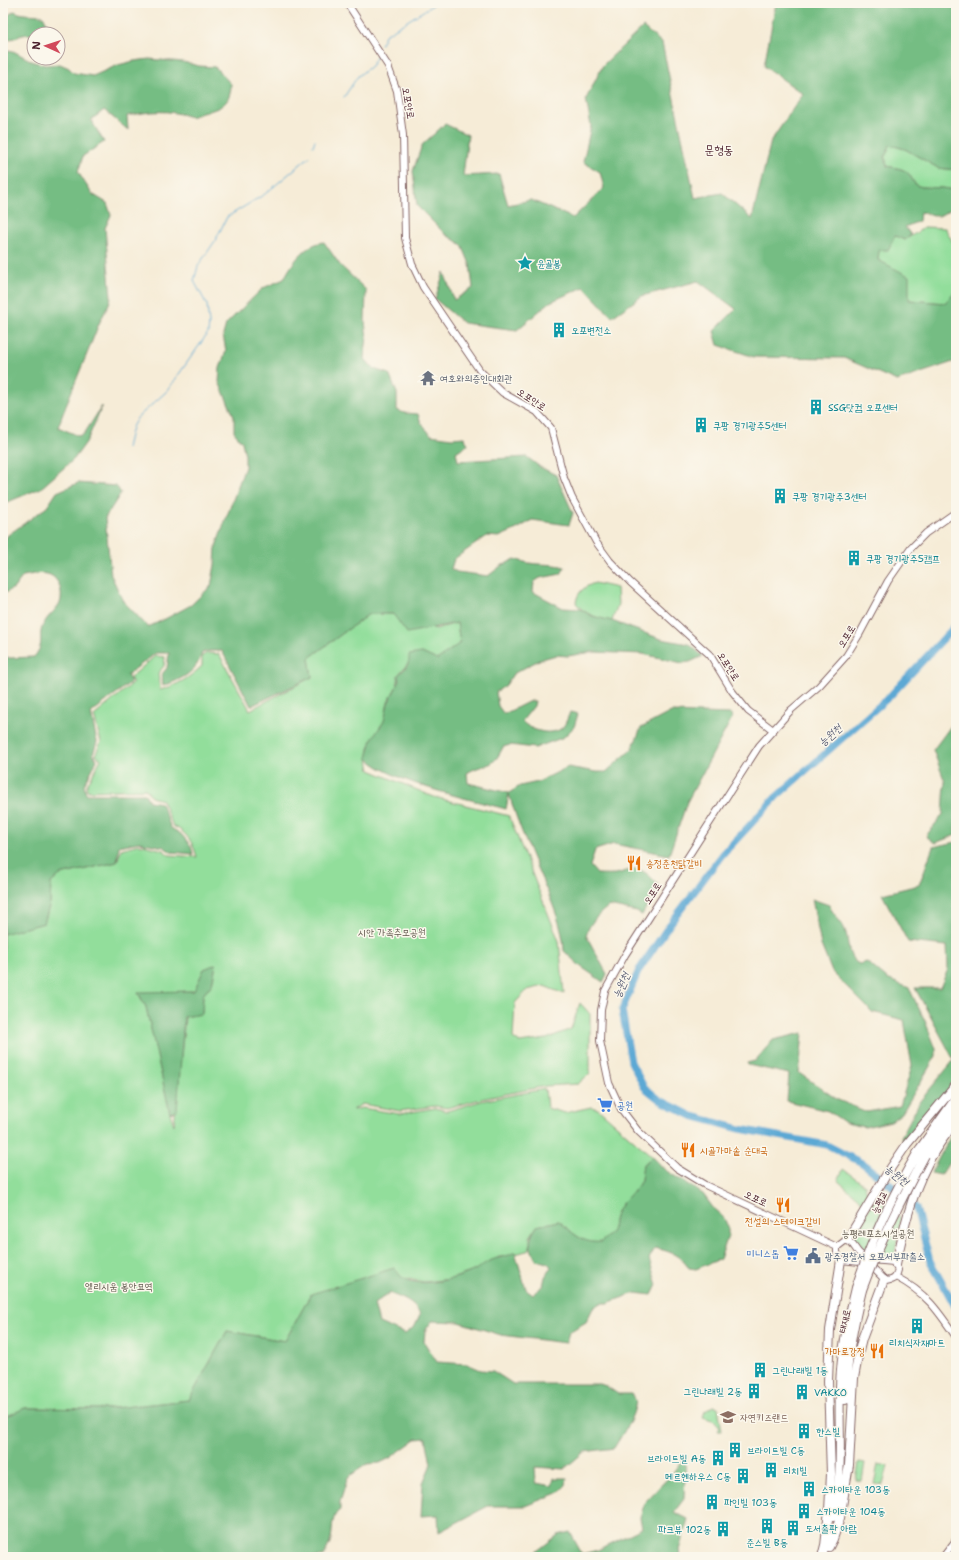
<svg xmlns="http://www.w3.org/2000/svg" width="959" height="1560" viewBox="0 0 959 1560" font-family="'Shantell Sans','Poor Story',sans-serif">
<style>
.green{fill:#92de9b;stroke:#6e7e63;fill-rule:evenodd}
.forest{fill:#75bd83;stroke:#606e57;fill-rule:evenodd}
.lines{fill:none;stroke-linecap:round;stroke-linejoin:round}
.stream{stroke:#5ba8d4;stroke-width:1}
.river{stroke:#5ba8d4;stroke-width:7}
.secondary-casing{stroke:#866767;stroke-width:8}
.highway-casing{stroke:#866767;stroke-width:10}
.secondary{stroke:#fff;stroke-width:6}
.highway{stroke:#fff;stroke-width:8}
.highway-bridge-casing{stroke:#866767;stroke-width:10;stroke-linecap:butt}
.highway-bridge{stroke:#fff;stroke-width:8}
.labels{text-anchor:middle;stroke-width:3;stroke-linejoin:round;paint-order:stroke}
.street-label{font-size:10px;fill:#4a1f2b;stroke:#fbf7ec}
.culture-label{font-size:10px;fill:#0d838f;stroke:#fbf7ec;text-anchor:start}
.worship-label{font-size:10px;fill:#5b616d;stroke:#fbf7ec;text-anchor:start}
.food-label{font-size:10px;fill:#c56008;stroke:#fbf7ec;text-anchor:start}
.park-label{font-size:10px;fill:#60584d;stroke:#fbf7ec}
.shop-label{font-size:10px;fill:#366cbe;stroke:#fbf7ec;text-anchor:start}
.service-label{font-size:10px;fill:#4e5e75;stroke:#fbf7ec;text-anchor:start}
.education-label{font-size:10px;fill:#785e54;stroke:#fbf7ec;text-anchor:start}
.water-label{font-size:11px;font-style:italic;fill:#51566f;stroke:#fbf7ec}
.quarter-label{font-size:12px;fill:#4a1f2b;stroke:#fbf7ec}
</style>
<rect width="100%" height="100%" fill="#fbf7ec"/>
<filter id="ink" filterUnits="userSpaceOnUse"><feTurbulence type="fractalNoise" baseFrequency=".025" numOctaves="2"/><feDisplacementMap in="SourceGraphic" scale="8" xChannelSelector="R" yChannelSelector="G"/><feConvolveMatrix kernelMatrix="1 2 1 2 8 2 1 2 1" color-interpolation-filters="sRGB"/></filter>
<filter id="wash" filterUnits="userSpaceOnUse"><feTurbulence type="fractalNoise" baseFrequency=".012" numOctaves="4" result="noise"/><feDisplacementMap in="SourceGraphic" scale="16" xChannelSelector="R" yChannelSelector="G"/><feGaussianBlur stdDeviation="0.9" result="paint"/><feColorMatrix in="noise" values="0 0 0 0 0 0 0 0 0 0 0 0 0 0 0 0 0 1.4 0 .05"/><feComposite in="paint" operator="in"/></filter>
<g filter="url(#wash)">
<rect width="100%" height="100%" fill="#f6ecd7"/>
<path class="green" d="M890 145 905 149 938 168 956 170V191C943 186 930 189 918 186 913 184 912 177 908 173 903 168 894 168 887 166L885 157Z
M925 227 945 228 956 248V290L945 303 909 300 878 260 879 250 895 236 905 240Z
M595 583 617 588 618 604 612 621C598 618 585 615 576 603 577 592 585 586 595 583Z
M369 614H393L436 629 457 623 460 643 437 660 422 653 410 661 398 675C400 686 391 693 388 703 386 709 386 716 384 722 374 742 364 743 370 770L434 797 509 816 559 941 564 994 544 986 527 990 515 1003 513 1038 520 1043 546 1039 571 1029 580 1003 590 1014V1073L578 1084 546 1086 481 1099 447 1108 435 1106 400 1111 362 1104 353 1110 362 1108 400 1114 435 1108 447 1111 481 1101 545 1089 547 1108 565 1113 591 1107 598 1109 653 1157 643 1164C642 1169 642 1175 641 1180 636 1192 623 1199 618 1210 609 1227 620 1227 601 1243 582 1244 573 1233 559 1221L537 1226 530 1237V1250L508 1256 499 1257 474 1271 451 1279 424 1282 403 1278 311 1294 285 1341 227 1331 189 1400 105 1409 25 1408 3 1418V934L44 923 50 903 51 883 60 875 117 862 121 849 139 844 163 850 169 855 197 857C193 843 187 832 173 826L162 800 151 797 146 789 88 791 86 787 101 759 95 755 101 742 94 716 133 683 130 678 155 656 165 657 164 666 158 673 160 690C178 685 189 678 202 666V656L207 653 219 654 250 710 312 677 309 658ZM216 965 212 984 203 995 202 1013 185 1017 174 1125 170 1113 146 1007 138 993 194 991 204 969Z
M843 1169 866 1186 865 1189 901 1218 894 1258C872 1257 865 1253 853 1235L869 1207 838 1181Z
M714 1406 718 1407 722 1431H718L720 1427 715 1421 703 1417 705 1411Z
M859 1462 865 1463 862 1481 856 1480Z
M878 1464 888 1466 883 1485 874 1484Z"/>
<path class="forest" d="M776 3H956V170L938 168 905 149 890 145 885 157 887 166C894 168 903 168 908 173 912 177 913 184 918 186 930 189 943 186 956 191 956 208 954 208 939 216L920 212 919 221 905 227 911 235 905 240 895 236 888 250H879L878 260 909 276V300L945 303 956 290V361L897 381 844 358 754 357 718 345 714 331 736 309 698 281 642 296 612 317 584 287 550 302 517 330 463 323 435 299 444 272 454 300 473 288 470 264 462 245 445 234 417 206 413 171 422 145 445 124 468 135 463 176 499 174 508 205 531 200 573 218 604 188 600 172 583 162 591 126 586 99 603 65 643 27 662 43 695 198 722 193 752 219 771 141 803 94 764 66Z
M14 11C25 17 35 12 44 17L50 33 56 32 58 34H34V35C21 31 13 43 3 38V19Z
M8 50 13 51 34 62 45 65 60 64 69 68 74 73 93 76 118 65 134 61 149 59 183 62 199 66 215 67 231 84C231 112 211 108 191 117 167 109 151 111 127 116L128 130 104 110 91 120 104 142 83 156 78 172 92 194 107 203 111 215 105 228 111 298C108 308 102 316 98 326 85 360 70 393 58 427L79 436 84 434 102 406 87 441 74 459 41 488 3 504V54Z
M324 242 340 265 366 290 365 322 367 338 364 358 374 369 389 374 397 393V410L404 413 418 414 421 423 431 435 452 438 464 437 468 444 456 452 458 461 527 457 540 467 556 475 573 513 569 525 532 520 519 528 499 537 487 536 454 559 451 569 457 572 488 576 501 566 515 559C534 567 547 562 565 567L561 574 540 578 534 582 533 592 563 608 580 609 592 616 612 621 661 639 689 644 703 656 690 662 682 663 643 654 592 652 568 656 556 655 539 660 513 674 506 685 496 692 498 706 504 714 530 701H535L534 706 522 721C530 731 553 737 563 727 566 723 568 717 570 712L578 714 574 727 564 737 535 748 510 745 503 747C492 771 487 761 467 773L468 783 509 793 520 786 538 782 568 767 596 772H606L632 749 641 728 671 712 731 714 732 718 687 802 669 855 614 844 595 850 590 866 597 874C604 874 614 875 620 873 640 866 645 870 658 885L642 915 637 912 609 906C599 914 590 922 586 935L607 974 603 982 580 966 564 951C563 927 553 905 544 884 531 854 518 825 509 794L506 809C469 799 393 783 367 758L372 739 384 721 388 703 399 682 398 675C405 669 410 665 409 655L422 653 437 660 460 643 457 623 407 633 393 614H369L309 658 312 677 251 706 222 651H209L202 653C196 673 182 679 163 686L162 674 167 668 169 653H156L127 675 131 682 91 713 97 742 93 754 97 760 84 785 86 794H145L149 801 161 803 171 828 181 834 191 846 193 854 171 852 164 847 139 842 119 846 117 862 60 875 51 883 50 903 44 923 3 934V656L10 658 34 657C46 643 37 638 43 625 47 616 56 611 60 603 62 598 61 591 60 587 53 569 40 573 23 576L14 588 3 594V542L8 535 47 507 57 492 78 483 116 486 121 493 105 518 111 575 123 601 148 627 165 619 191 605 211 586 215 565 216 546 245 467V455L242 442 234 432V416L219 382 220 368 226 351 223 335 226 324 263 288 284 279C292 263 305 244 324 242Z
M956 719V835L935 843 926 836 943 814 945 782 933 750Z
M956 842V1082L904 1143 901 1137 920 1101 954 1060 915 988H940L948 969 947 946 908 942 882 894 919 885 933 847Z
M812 899 829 905C833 915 843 922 846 933 849 944 847 958 859 964L867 962 887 979 909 988 925 1021 936 1049V1056L902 1113 891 1121 865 1127 846 1123 828 1111 787 1101 789 1074 748 1065 747 1063 755 1061 773 1040 803 1033 799 1073 838 1100 867 1112 900 1106 912 1066 904 1020 872 1012 832 972 821 945Z
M216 964 212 984 203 995 202 1014 184 1017 177 1111 170 1113 146 1007 138 992 194 991 204 969Z
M956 1126V1152L941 1175 931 1173Z
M653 1157 665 1170 703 1194 714 1209 724 1218 728 1227V1236L720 1259 696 1269 689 1268C679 1255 672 1252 655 1248L649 1259 657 1285 652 1295 635 1293 607 1303H600L593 1308 586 1322 569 1332 566 1343 501 1335 459 1322 432 1321 425 1331 424 1342 437 1362 467 1364 481 1370 493 1371 513 1384H600L606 1386 618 1394H631L636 1401C634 1418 623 1433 614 1448L584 1452 564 1469 535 1467 536 1483 552 1486 554 1478H567L566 1485 558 1493 525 1506H488L439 1532 438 1515 421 1516 423 1483 431 1464 426 1438 416 1439 390 1458 380 1463 367 1464 348 1477 340 1502V1510C331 1515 333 1530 331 1539 330 1545 325 1551 324 1557H16L3 1549V1418L25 1408 105 1409 189 1400 227 1331 285 1341 311 1294 394 1268C397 1271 400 1276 403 1278 420 1288 457 1279 473 1271 479 1268 483 1264 489 1261 498 1257 507 1257 515 1252L526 1289 533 1294 543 1286 545 1277 551 1267 548 1263 537 1260C528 1246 528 1241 537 1226L559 1221C573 1233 582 1244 601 1242 620 1227 609 1227 618 1210 623 1199 636 1192 641 1180 642 1175 642 1169 643 1164ZM389 1293C401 1298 415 1302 420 1315L415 1326 405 1334 379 1323 374 1304Z
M686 1454 684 1499 674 1512 688 1519 679 1550 680 1557H529L558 1535 570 1532 582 1554 598 1550 642 1528 640 1517 645 1502 672 1474Z"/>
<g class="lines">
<path class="stream" d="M381 44 385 35 390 32 436 3
M344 97 358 76 371 66 377 56
M313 146 315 140
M127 448 132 427 137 418 167 391 208 333 209 323 207 305 194 281 198 266 215 241 227 217 265 194 309 157"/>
<path class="river" d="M956 625 889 697 776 797 722 855 670 924 639 970 622 1010 631 1062 644 1087 660 1100 692 1116 740 1129 827 1145 862 1163 905 1196 916 1208 930 1261 956 1308"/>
</g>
</g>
<g filter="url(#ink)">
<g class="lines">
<defs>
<path id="secondary" d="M347 3 388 66 397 91 403 135 405 238 412 264 423 287 480 371 503 393 537 412 551 428 564 478 572 498 596 542 610 561 630 582 710 655 732 691 748 711 773 730
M846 1240C854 1243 854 1248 859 1253 869 1263 881 1260 893 1262L898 1270C896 1278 894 1280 886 1281L874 1269 860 1262 841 1260 837 1253V1247Z
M837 1247 705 1185 677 1168 638 1131 621 1109 609 1083 600 1041 601 1010 605 991 625 955 759 746 791 710 819 686 846 656 859 635 888 581 911 548 926 533 956 512
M896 1277C926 1293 937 1309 956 1337
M943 1557 956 1540"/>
<path id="highway" d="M919 1150 956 1098
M925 1155 956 1111
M847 1240 888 1172 907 1144 956 1085
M896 1265C903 1231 911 1196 927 1165 934 1149 946 1135 956 1121
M845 1400C847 1360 852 1330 862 1290
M833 1517C844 1475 838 1429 840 1387 841 1352 848 1321 856 1288
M825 1546 829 1510 831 1474 828 1381 830 1330 841 1260
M829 1547 833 1539 840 1518 849 1465 854 1378 859 1351 862 1339 884 1280
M822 1557 826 1541"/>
</defs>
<use href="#secondary" class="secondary-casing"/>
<use href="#highway" class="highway-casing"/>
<use href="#secondary" class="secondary"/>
<use href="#highway" class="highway"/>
<defs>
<path id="highway-bridge" d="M856 1288C872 1237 892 1196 919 1150
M862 1290C879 1243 901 1199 925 1155"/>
</defs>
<use href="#highway-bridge" class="highway-bridge-casing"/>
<use href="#highway-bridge" class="highway-bridge"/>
</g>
</g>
<defs>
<symbol id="sight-bare" viewBox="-9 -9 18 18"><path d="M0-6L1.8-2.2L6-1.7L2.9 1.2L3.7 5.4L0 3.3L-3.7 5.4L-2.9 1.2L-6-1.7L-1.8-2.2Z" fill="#0f9aa8" stroke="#fbf7ec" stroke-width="2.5" paint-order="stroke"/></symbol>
<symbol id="building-bare" viewBox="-9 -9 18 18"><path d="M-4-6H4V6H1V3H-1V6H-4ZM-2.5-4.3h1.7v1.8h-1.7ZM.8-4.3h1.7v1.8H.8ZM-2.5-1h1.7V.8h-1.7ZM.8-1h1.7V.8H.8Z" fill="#0f9aa8" stroke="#fbf7ec" stroke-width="2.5" paint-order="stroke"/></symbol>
<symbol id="temple-bare" viewBox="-9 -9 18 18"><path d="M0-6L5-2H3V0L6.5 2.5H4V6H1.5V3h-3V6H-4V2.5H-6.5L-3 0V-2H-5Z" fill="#6b7280" stroke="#fbf7ec" stroke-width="2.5" paint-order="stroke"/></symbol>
<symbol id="restaurant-bare" viewBox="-9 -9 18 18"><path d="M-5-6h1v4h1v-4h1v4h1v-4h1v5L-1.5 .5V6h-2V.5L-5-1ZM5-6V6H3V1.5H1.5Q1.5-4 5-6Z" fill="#e8710a" stroke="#fbf7ec" stroke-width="2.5" paint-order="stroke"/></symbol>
<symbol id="supermarket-bare" viewBox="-9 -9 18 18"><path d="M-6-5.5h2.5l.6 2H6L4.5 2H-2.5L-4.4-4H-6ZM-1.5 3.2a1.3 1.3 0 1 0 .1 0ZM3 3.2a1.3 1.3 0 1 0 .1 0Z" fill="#3f7fe0" stroke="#fbf7ec" stroke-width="2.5" paint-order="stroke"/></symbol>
<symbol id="civic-bare" viewBox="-9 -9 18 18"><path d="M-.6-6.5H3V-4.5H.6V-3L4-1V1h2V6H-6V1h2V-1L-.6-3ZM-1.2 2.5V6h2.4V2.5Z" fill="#5c6f8a" stroke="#fbf7ec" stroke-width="2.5" paint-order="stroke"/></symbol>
<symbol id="school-bare" viewBox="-9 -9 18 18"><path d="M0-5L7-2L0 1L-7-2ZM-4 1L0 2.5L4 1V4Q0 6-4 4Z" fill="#8d6e63" stroke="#fbf7ec" stroke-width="2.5" paint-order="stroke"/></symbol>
</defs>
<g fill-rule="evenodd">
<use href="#sight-bare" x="514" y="252" width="22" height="22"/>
<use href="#building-bare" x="548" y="319" width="22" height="22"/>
<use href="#temple-bare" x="417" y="367" width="22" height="22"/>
<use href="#building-bare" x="805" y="396" width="22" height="22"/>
<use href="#building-bare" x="690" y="414" width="22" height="22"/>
<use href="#building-bare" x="769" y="485" width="22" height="22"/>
<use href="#building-bare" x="843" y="547" width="22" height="22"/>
<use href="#restaurant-bare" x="623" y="852" width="22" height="22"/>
<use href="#supermarket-bare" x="594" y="1094" width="22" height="22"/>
<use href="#restaurant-bare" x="677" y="1139" width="22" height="22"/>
<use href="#restaurant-bare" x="772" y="1194" width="22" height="22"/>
<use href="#supermarket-bare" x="780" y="1242" width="22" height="22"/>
<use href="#civic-bare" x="802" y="1245" width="22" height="22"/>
<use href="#building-bare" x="906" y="1315" width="22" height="22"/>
<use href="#restaurant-bare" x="866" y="1340" width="22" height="22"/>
<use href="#building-bare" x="749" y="1359" width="22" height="22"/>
<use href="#building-bare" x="743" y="1380" width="22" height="22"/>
<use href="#building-bare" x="791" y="1381" width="22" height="22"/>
<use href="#school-bare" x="717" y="1406" width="22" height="22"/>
<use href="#building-bare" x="793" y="1420" width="22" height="22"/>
<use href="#building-bare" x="724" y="1439" width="22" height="22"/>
<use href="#building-bare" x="707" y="1447" width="22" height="22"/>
<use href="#building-bare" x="760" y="1459" width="22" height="22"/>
<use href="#building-bare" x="732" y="1465" width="22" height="22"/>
<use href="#building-bare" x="798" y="1478" width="22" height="22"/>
<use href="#building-bare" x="701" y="1491" width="22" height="22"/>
<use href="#building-bare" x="793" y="1500" width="22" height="22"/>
<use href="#building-bare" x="756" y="1515" width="22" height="22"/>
<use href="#building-bare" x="782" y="1517" width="22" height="22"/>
<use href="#building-bare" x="712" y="1518" width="22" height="22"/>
</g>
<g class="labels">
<g class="street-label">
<text transform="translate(409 103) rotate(80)" y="4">오포안로</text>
<text transform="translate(532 399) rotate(33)" y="4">오포안로</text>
<text transform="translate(846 636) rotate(-59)" y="4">오포로</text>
<text transform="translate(729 666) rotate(57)" y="4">오포안로</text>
<text transform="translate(652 893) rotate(-58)" y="4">오포로</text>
<text transform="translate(756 1198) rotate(25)" y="4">오포로</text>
<text transform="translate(879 1202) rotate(-64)" y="4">능평교</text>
<text transform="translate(844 1321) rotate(-77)" y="4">태재로</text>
</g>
<g class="culture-label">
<text x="537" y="267">윤골봉</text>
<text x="571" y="334">오포변전소</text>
<text x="828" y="411">SSG닷컴 오포센터</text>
<text x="713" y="429">쿠팡 경기광주5센터</text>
<text x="792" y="500">쿠팡 경기광주3센터</text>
<text x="866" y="562">쿠팡 경기광주5캠프</text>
<text x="917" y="1346" text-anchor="middle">리치식자재마트</text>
<text x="772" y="1374">그린나래빌 1동</text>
<text x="742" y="1395" text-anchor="end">그린나래빌 2동</text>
<text x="814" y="1396">VAKKO</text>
<text x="816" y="1435">한스빌</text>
<text x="747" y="1454">브라이트빌 C동</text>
<text x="706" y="1462" text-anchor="end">브라이트빌 A동</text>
<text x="783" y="1474">리치빌</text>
<text x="731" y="1480" text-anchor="end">메르헨하우스 C동</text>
<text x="821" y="1493">스카이타운 103동</text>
<text x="724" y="1506">파인빌 103동</text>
<text x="816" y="1515">스카이타운 104동</text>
<text x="805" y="1532">도서출판 아람</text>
<text x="711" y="1533" text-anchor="end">파크뷰 102동</text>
<text x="767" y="1546" text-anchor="middle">준스빌 B동</text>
</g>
<g class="worship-label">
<text x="440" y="382">여호와의증인대회관</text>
</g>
<g class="food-label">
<text x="646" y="867">송정춘천닭갈비</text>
<text x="700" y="1154">시골가마솥 순대국</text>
<text x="783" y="1225" text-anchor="middle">전설의 스테이크갈비</text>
<text x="865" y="1355" text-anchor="end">가마로강정</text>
</g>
<g class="park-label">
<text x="392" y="936">시안 가족추모공원</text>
<text x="878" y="1237">능평레포츠시설공원</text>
<text x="119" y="1290">엘리시움 봉안묘역</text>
</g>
<g class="shop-label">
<text x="617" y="1109">공원</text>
<text x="779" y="1257" text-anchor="end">미니스톱</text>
</g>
<g class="service-label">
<text x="825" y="1260">광주경찰서 오포서부파출소</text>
</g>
<g class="education-label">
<text x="740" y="1421">자연키즈랜드</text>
</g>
<g class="water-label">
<text transform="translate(830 735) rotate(-42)" y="4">능원천</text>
<text transform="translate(621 985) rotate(-67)" y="4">능원천</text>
<text transform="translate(897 1175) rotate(38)" y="4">능원천</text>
</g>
<g class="quarter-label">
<text x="719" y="154">문형동</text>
</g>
</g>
<rect width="959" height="1560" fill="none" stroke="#fbf7ec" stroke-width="16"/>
<g transform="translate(46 46) rotate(273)"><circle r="19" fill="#fbf7ec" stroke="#b4a19f"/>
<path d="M0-3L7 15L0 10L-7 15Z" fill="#d1495b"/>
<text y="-6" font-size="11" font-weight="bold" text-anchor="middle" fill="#4a1f2b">N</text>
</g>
</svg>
